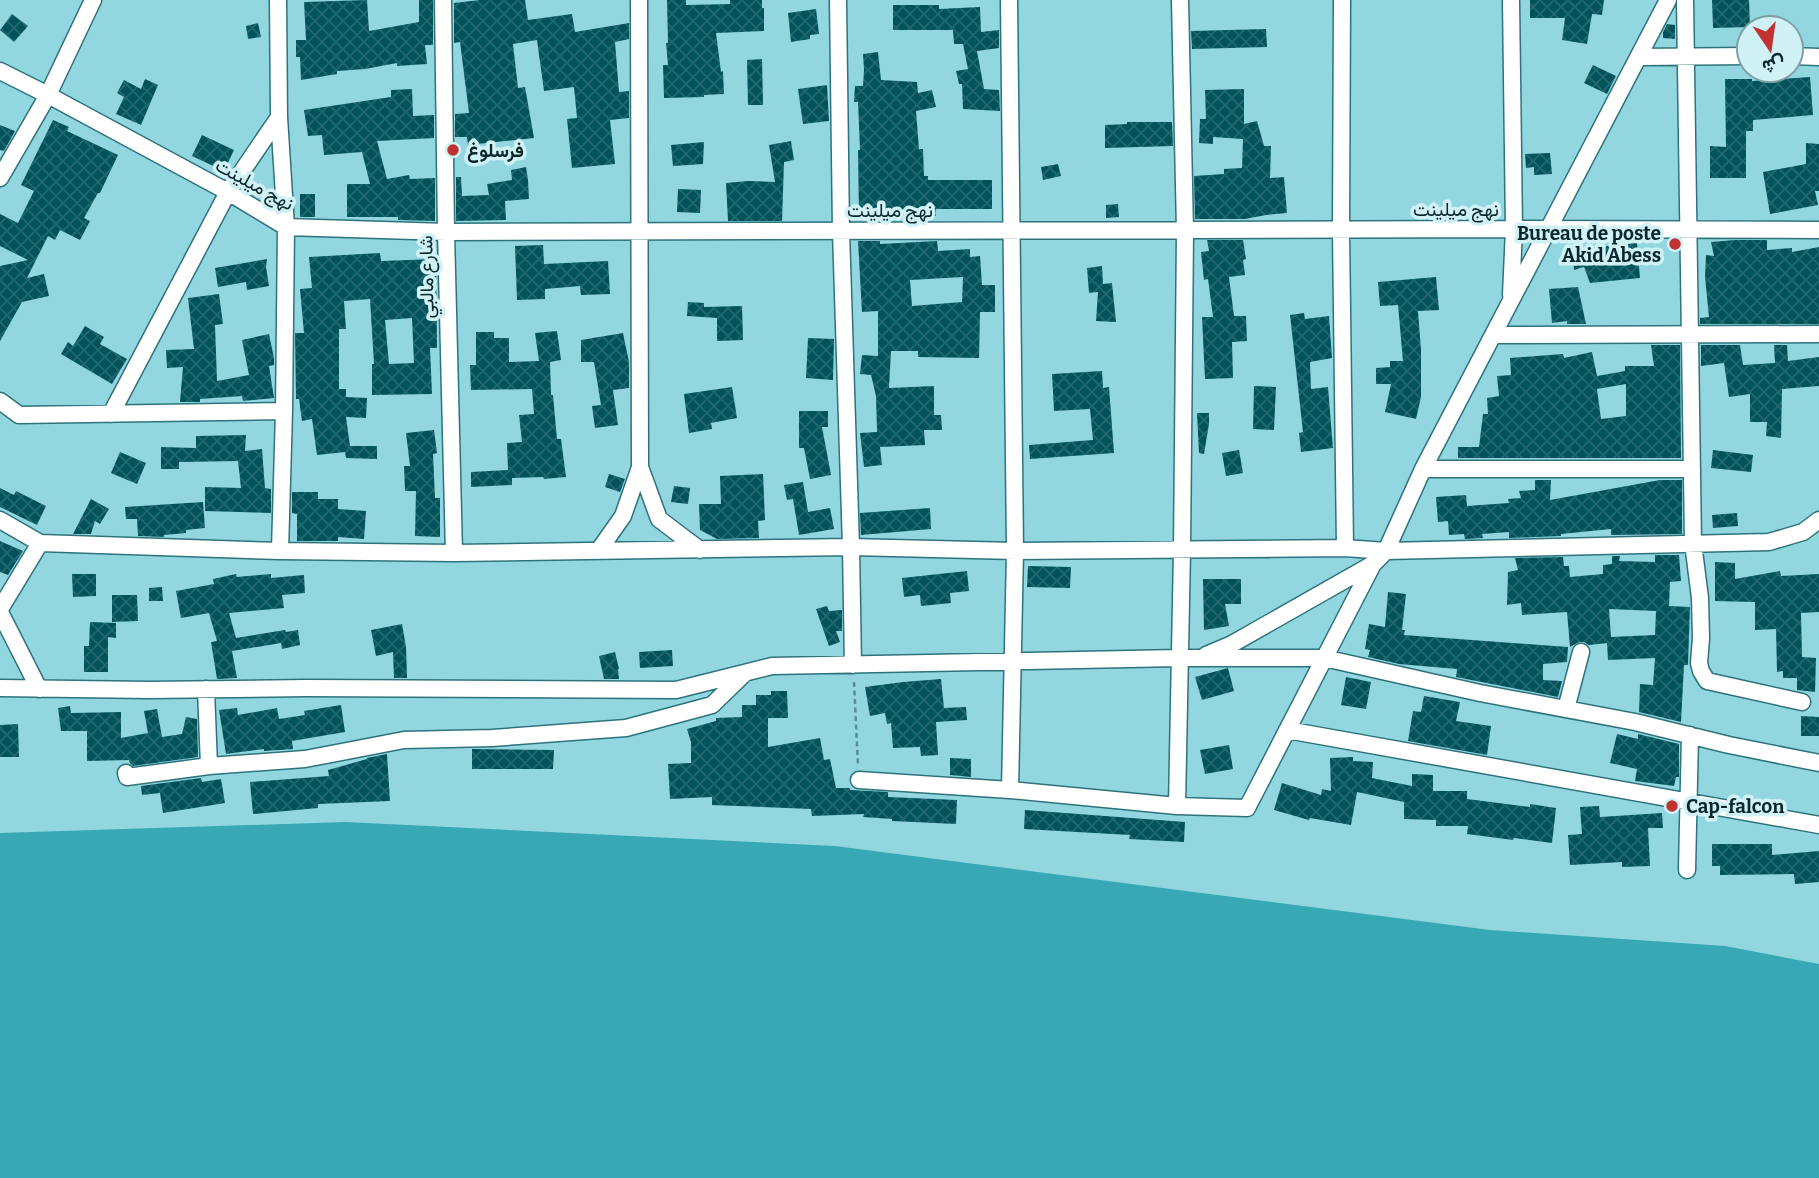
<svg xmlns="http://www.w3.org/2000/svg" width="1819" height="1178" viewBox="0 0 1819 1178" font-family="Bitter,Vazirmatn,serif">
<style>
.water{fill:#38a8b4}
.building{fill:url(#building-cross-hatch);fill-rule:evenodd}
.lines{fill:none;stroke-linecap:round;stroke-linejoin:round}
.minor-casing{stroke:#2e737c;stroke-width:19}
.path{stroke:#598d94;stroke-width:2.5;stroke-dasharray:5 3.5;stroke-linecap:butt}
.minor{stroke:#fff;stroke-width:16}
.poi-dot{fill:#c13331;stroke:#d0f1f6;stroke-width:2.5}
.labels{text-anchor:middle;stroke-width:7;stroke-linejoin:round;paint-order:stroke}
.poi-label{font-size:19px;font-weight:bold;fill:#0a272b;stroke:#d0f1f6;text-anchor:start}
.street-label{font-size:19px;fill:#0a272b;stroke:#d0f1f6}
</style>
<defs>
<pattern id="building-cross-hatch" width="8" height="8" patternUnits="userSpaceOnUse" patternTransform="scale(1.75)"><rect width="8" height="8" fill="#00535b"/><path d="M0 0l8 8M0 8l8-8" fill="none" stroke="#24686f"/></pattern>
</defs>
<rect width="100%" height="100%" fill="#92d7e0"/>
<path class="water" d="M346 822 835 846 1490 930 1725 946 1819 964V1178H0V833Z"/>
<path class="building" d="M367 0 369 31 419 22V0H433V45H425L427 64 397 66V63L365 69 337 71V74L301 80 300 57H296V40H306L304 2Z
M480 0H525L528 20 572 14 575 32 629 23V39L615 42 619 92 629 91V118L610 120 615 164 572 168 567 119 577 118 574 87 544 91 537 40 513 44 518 88 525 87 534 138 468 145 467 137H455V114L469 113 460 42 454 43V3Z
M667 0H686V5L730 4V0H762V8H764V31L716 33 721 72 723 71 724 94 704 95V97L664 98 663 65H668L666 43H668Z
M1530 0H1604L1602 15 1592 14 1587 44 1562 40 1565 18H1530Z
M1712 0H1749L1750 27 1713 28Z
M893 5H939V9L980 7 981 32 999 30V48L977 51 984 89 999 90 1000 111 963 109 962 84H959L956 71 968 69 963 44H954L953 30H893Z
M816 9 819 34 810 35V39L791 42 788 13Z
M12 14 28 26 14 42 0 30Z
M258 23 261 37 248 39 246 26Z
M1667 24 1675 25V39L1663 38V32Z
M1266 29 1267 47 1192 49 1191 31Z
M878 52 881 80 917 82 918 93 932 90 936 107 916 111 919 149H923L924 176H928V180H992V209H936V216L859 220 858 150H860L858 102H854L855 86H863L864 70 863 54Z
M762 59 763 105H748L747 60Z
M1593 65 1616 76 1607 94 1584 83Z
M1810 77 1813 115 1753 120V131H1746V178H1710V146L1726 147 1725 79H1752V81Z
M145 79 158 85 141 125 116 114 124 97 117 93 124 80 141 89Z
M827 85 829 121 803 124 798 89Z
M412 89 413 116 434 115V138L377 141 387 179 409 175 410 179 435 178V221L398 220V217H347V184H370L362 152 324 155 322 135 308 136 304 110 391 97V90Z
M1244 89V124L1257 121 1264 146H1271L1270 178 1284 177 1287 213 1266 215 1245 219H1195L1194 176 1224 174V169L1242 168 1243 139 1213 137V144L1199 143 1200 119H1206L1205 90Z
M53 120 69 127 67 131 118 155 100 193H98L84 218 90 221 80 240 60 230 55 240 48 236 27 278 44 274 49 296 22 302 0 341V266L28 260 0 246V214L18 223 34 191 21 185Z
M1127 122H1172L1173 146 1105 148V125L1127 124Z
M0 125 15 131 4 151 0 150Z
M202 135 234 150 224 171 192 156Z
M791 141 794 160 784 162 782 221H728L726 183 748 181 775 182 769 145Z
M704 142 703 164 673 166 671 145Z
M1806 143 1819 144V191H1815L1818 205 1770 214 1763 172 1806 164Z
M1550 153 1552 174 1534 175V167L1526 168 1525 154Z
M1058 164 1061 176 1043 180 1041 167Z
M526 167 528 180 529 199 505 201 506 220 456 221V177H461L462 196 489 195 487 184 512 180 511 170Z
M678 189 701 190 700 213 677 212Z
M300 194H315V217H300Z
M1118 204 1119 217 1106 218V205Z
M1207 240H1243L1246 259 1243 260 1245 275 1229 277 1234 316H1246L1247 341 1232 342 1233 378 1205 379 1202 317H1213L1208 279 1204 280 1201 252 1209 251Z
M1735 240H1767V250L1792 248V252L1819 247V324H1700V318L1709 317 1705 277 1706 255 1714 256 1711 242Z
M858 241H880V244L937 241 938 251 970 249V257L980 256 982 285H995V312H980L979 358 918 357V351H891L889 388 934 386V415H941L942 430H924L925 445 880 447 882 465 864 467 860 433 877 432 876 396 871 375 860 374 862 355 878 356V311L862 312ZM963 277 962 302 912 306 910 280Z
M1637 243 1640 278 1590 283 1584 267 1574 270 1573 254 1599 252 1598 247Z
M543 245 544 264 608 261 610 294 581 295 580 286 545 289V299L517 300 515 246Z
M380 253 381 261 436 259 437 348H430L432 394 372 395V364H374L370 299 344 301 346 329H339V389H346V397L367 398 366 418 346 417 350 446H377V459L346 458 345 452 317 455 312 419 302 421 299 399H296L295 333H304L300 289 312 288 309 257ZM412 318 414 363 389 364 385 320Z
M267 259 266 267 269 286 247 290 246 282 218 287 215 268Z
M1102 266 1103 284 1112 283 1116 322 1096 321 1098 292 1089 293 1087 268Z
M1436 277 1439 310 1418 311 1421 350V397L1416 419 1385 412 1391 384H1376V368L1390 367V361H1403L1398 305 1380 306 1378 282Z
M1578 287 1586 324H1567V321L1552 323 1549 289Z
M219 294 223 324 215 325 217 381 249 375 242 340 269 334 274 358V365L269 366 274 398 243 401 242 396 200 399V402H180L183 367 167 368 166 350 194 349 188 298Z
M688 302 704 303V307L742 306 743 340 717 341V318L687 316Z
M1304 313 1305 319 1329 316 1332 358 1310 362 1311 389 1328 387 1333 448 1301 452 1299 433 1303 432 1290 315Z
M85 326 104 337 100 344 127 359 112 384 61 354 68 342 73 346Z
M557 331 561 360 550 362 551 395H553L557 439H561L566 477 544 479 543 477 512 478V485L471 487V472L508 470 507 443 522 442 519 415 534 414 532 389 471 390 470 365H476V332H494V338H509V362L539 361 535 333Z
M623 333 629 362V388L613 390 618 425 595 428 592 406 601 405 594 362H581V340Z
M808 338 834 339 833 380 806 378Z
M1651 345H1680L1681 458H1458V447H1479L1483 414H1488L1487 398 1499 396 1497 376 1511 375 1510 358 1563 354 1564 358 1592 352 1597 376 1625 371V366H1654ZM1626 384V416L1601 419 1597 389Z
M1701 345H1740L1743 365 1775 363 1774 345H1787L1788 361 1819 357V386L1782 389 1781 438 1766 436 1767 422H1750V394L1729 397 1724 363 1701 366Z
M1102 371 1103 388 1109 387 1114 453 1030 459 1029 445 1093 440 1090 409 1054 411 1052 374Z
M1254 386 1276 387 1274 430 1253 429Z
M732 387 737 418 711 423 712 429 689 433 684 394Z
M799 411H828V427H822L831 475 810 479 804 448H799Z
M1197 413H1209V424L1204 454 1199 453Z
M434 430 437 453 433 454 435 498H440V537L415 536 416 491H405L404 466H410L406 433Z
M246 435 245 451 262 449 265 488 271 489V513L205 511V487L241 488 238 461 179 462V469H161V447L196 448V436Z
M1239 450 1243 473 1226 476 1222 453Z
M1713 450 1753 455 1751 472 1711 468Z
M120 452 146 463 137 484 111 473Z
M609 474 625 479 620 492 605 487Z
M763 474 765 520 758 521 759 538 717 539 700 530 699 504H721L720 476Z
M1535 480H1551L1550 500 1660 480H1682V534L1611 535V529L1561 534V536L1509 538V532L1482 534 1483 538 1465 539 1464 534 1449 535 1448 521 1438 522 1436 497 1466 495 1467 506 1509 503 1508 499 1521 498 1519 491 1535 490Z
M803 482 808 512 830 508 834 529 799 535 793 499 787 500 784 485Z
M674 486 690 488 688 504 671 502Z
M0 488 14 495 16 491 46 506 37 525 0 507Z
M292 492H318V499H338V509L366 511 364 539 338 537V541H297V514L292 513Z
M91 499 109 509 100 524 95 521 91 534H73Z
M203 502 205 528 186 530V533L164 535V537L138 536 137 519H126L125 507Z
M930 508 931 529 861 535 860 513Z
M1737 513 1738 526 1713 528 1712 515Z
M0 541 23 551 8 575 0 572Z
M1655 555H1679L1681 581 1670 582 1669 606 1690 607 1688 665H1684L1681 722 1639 712 1640 684 1653 685 1655 658 1608 660 1607 643 1589 645 1584 642H1579L1570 647 1567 612 1522 615 1521 603 1507 605 1508 572 1518 570 1515 558 1563 557 1564 566H1569L1570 577 1603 574V565L1612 564V556H1620L1619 561 1655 562ZM1609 609 1656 611 1655 635 1611 637Z
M1715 562 1735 563V579L1780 571 1781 576 1819 574V612L1801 613 1802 657 1816 658 1815 692 1797 690V678H1783V671L1777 672 1776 629 1755 630V602L1715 601Z
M1028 566 1071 567 1070 588 1027 587Z
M967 571 969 591 950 593 951 603 921 606 920 595 904 597 902 578Z
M72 574H96V596L73 597Z
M236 574 237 577 271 574V578L304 575 305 593 282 595 284 608 229 613 236 638 285 630 286 632 298 630 300 645 282 649 281 643 232 651 237 678 217 679 211 642 217 641 209 613 181 618 176 591 214 584 213 579Z
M1203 579H1241V604H1225L1229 626 1204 630Z
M162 587 163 601H149V588Z
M1388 592 1406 594 1402 630H1405L1404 635 1568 647 1567 662 1543 664V680L1562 681 1558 697 1456 677 1457 669 1399 664 1368 657 1370 650 1365 649 1369 624 1385 627Z
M112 595H137L138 621 112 622Z
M827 606 829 611 842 610V631H836L840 642 829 646 816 609Z
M90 622 116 623V638L108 637V672H84V646H89Z
M402 624 406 647 407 678H394L393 652 376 656 371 630Z
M672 650 673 666 640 668 639 652Z
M615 652 619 669H618L619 679H604L599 656Z
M1228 668 1234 691 1202 700 1195 677Z
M1346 677 1371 682 1366 709 1341 705Z
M941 679 944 708 966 707 967 720 936 722 938 755 921 756 920 747 893 748 891 723 887 724 885 713 870 716 865 687 903 682Z
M771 691H787L788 718H768V747L820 738 824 760 830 759 836 788H850V790L888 792V797L957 800 956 824 892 821V819L863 817 864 814 812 816 811 809 712 805V797L670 799 668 764 691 763V742L687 729 716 721V718L742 717V705H756V695H771Z
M1424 696 1460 702 1456 721 1491 726 1487 755 1408 741 1413 711 1421 712Z
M341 705 345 732 292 741 293 749 264 751V749L226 754 219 710 237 708 238 715 277 708 279 719 305 715 304 711Z
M70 706 71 713 121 712V738L148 733 144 711 157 709 162 737 182 734 186 717 197 719 198 757 133 766 130 763 129 760 87 761V731H61L58 708Z
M1801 716 1819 717V736H1801Z
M18 724 19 757H0V725Z
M1617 734 1638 739V734L1679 744V777H1676L1674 786 1635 781 1637 769 1610 763Z
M1229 745 1233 769 1205 774 1200 750Z
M472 749 554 750 553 769H472Z
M387 754 390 801 318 804V808L253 814 250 782 329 776 328 770 367 759V758Z
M1353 757V761L1373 762 1372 778 1412 786V774L1433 775V791H1467V799L1530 807V804L1556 808 1552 843 1514 838 1513 840 1467 834 1468 826H1436V820L1404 819V802L1357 792 1351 825 1310 818 1309 820 1274 810 1282 783 1321 795 1322 789 1331 791 1330 758Z
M950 758 971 759V777L950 775Z
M201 778 202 782 221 779 225 803 163 813 160 793 142 795 141 786Z
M1599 806 1600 817 1662 813 1663 828H1648L1650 866 1622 867V862L1570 865 1568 835 1582 834 1580 807Z
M1025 810 1185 822 1184 842 1129 839 1130 835 1024 829Z
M1712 844H1772V855L1819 851V882L1795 884 1794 874 1720 875V866H1712Z"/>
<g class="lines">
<defs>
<path id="minor" d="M278 0 279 117 286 227 284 411 280 551
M443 0 446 232 454 553
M639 0 640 467 659 519 700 550
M838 0 841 231 851 547 853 665
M1009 0 1015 551 1010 790
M1342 0 1341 231 1345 548
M1511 0 1514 229 1511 295
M1685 0 1693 543 1700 598 1701 638 1699 663 1701 671 1707 681 1802 702
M1791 56 1819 57
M1639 57 1749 56
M0 71 48 95 228 192 286 227 446 232 1514 229 1819 230
M0 178 48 95 93 0
M1493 335 1819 334
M0 401 19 415 284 411
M111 414 228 192 279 117
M1423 469H1692
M0 520 40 543 280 551 454 553 851 547 1015 551 1345 548 1386 551 1769 542 1803 532 1819 520
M599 550 623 516 640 467
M0 609 40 543
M0 612 39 689
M1206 655 1232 644 1373 564
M0 688 149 690 306 688 676 690 772 666 1179 658H1324L1480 693 1635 722 1729 745 1819 763
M206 689 209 766
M1566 709 1581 652
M1287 730 1819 825
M126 773 127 777 209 766 305 759 404 740 492 738 626 728 712 705 744 674
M859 780 1010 790 1177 806 1247 808 1373 564 1386 551 1423 469 1668 0
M1177 806 1182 550 1185 231 1180 0
M1687 870 1690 735"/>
</defs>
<use href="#minor" class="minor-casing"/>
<path class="path" d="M854 682 858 766"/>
<use href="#minor" class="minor"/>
</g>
<g class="poi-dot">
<circle cx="453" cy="150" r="7"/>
<circle cx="1675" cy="244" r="7"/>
<circle cx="1672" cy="806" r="7"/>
</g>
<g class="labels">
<g class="poi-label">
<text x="467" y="157">فرسلوغ</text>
<text x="1661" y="240" text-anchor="end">Bureau de poste<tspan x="1661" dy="22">Akid Abess</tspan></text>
<text x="1686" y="813">Cap-falcon</text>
</g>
<g class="street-label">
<text transform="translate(255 184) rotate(29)" y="7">نهج ميلينت</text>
<text x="1456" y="216">نهج ميلينت</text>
<text x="890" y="217">نهج ميلينت</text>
<text transform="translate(426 277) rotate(-91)" y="7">شارع مالبي</text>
</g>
</g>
<g transform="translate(1770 49) rotate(167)"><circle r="33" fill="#d0f1f6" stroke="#81a0a5" stroke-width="2"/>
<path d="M0-5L12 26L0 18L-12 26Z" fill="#c13331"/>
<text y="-10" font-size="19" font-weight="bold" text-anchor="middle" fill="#0a272b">ش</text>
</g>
</svg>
